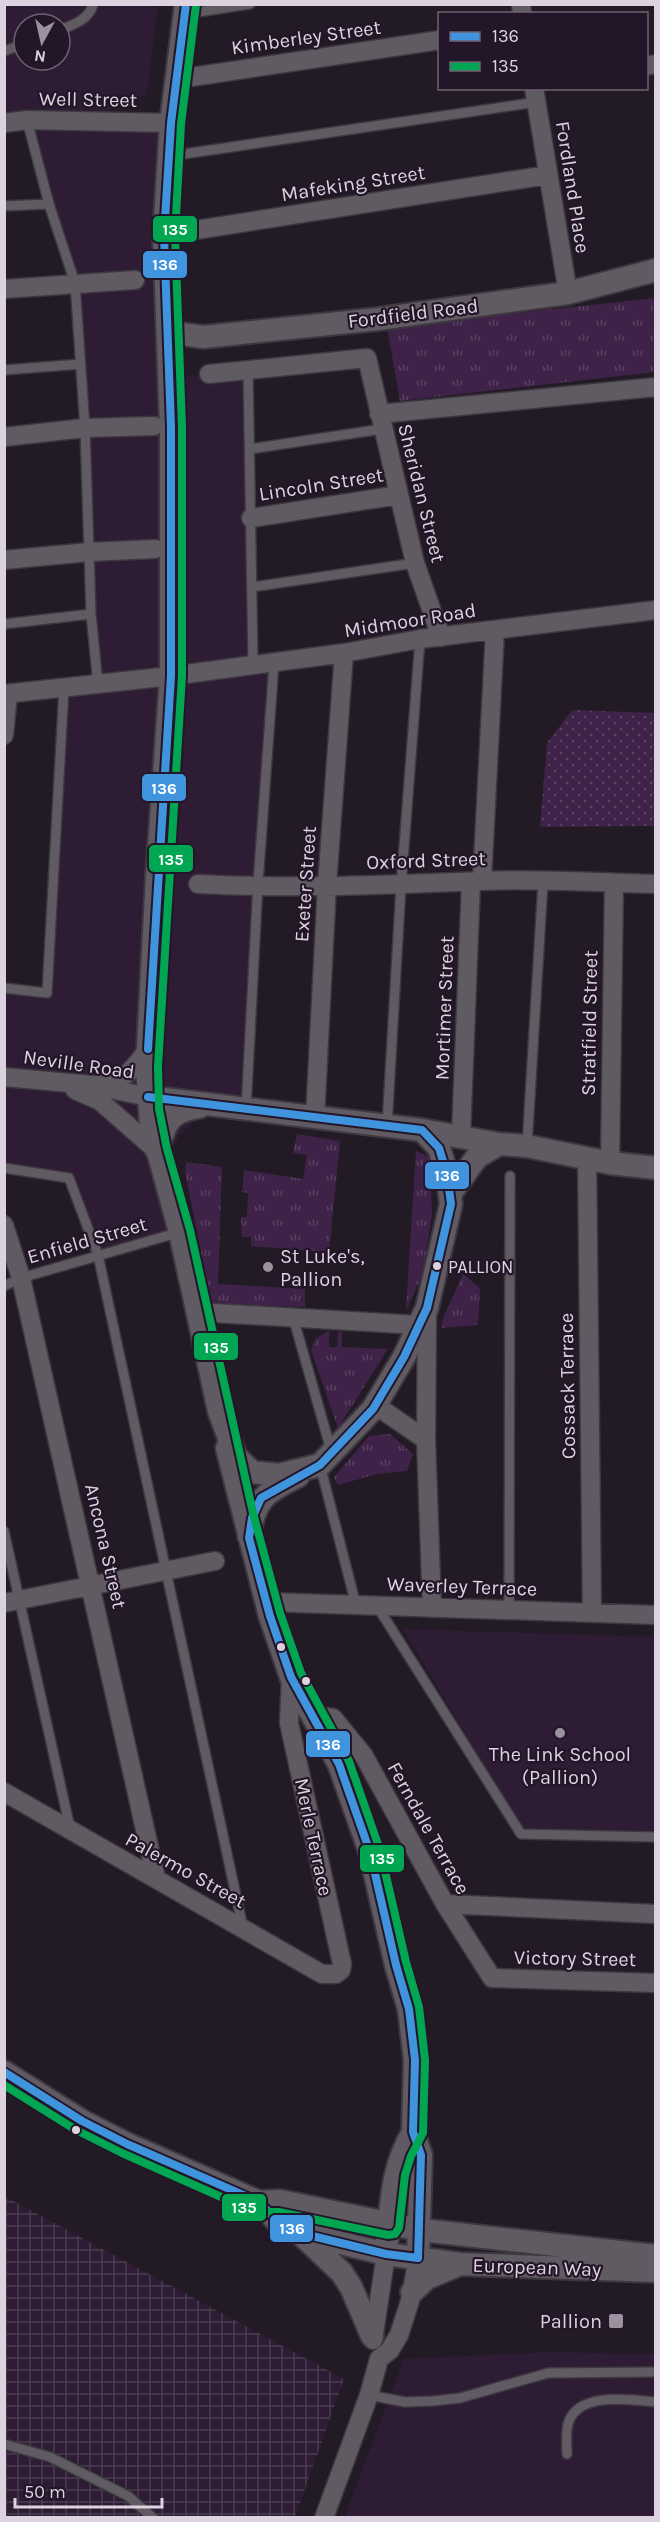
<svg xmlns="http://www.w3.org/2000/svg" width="660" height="2522" viewBox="0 0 660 2522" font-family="Karla,sans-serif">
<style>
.built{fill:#2d1c33;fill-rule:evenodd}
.industrial{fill:url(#industrial-grid)}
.grass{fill:url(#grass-tufts)}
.garden{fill:url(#garden-dots)}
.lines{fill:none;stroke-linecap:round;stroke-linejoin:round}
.service-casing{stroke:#3d373f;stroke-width:12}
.minor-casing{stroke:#3d373f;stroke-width:21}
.tertiary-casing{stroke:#3d373f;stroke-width:26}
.service{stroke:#605a63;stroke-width:9}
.minor{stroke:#605a63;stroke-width:18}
.tertiary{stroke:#605a63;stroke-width:22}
.bus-1-casing{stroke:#241629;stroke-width:12}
.bus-2-casing{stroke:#241629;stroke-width:12}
.bus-1{stroke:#4094de;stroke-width:8}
.bus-2{stroke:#00a651;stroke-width:8}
.bus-dot{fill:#ddd3e0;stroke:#241629;stroke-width:2}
.poi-dot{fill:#9c929f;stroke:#241629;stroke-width:2}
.labels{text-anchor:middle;stroke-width:4.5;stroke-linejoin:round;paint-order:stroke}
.bus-label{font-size:18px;fill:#ddd3e0;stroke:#241629;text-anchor:start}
.street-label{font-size:20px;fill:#ddd3e0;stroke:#241629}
.poi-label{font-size:20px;fill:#ddd3e0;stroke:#241629;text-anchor:start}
.line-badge{stroke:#241629;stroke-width:2}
.badge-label{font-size:16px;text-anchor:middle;font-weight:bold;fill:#fff}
</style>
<defs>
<pattern id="industrial-grid" width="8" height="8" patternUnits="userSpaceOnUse" patternTransform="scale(1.5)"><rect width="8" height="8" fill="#2d1c33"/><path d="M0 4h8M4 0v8" fill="none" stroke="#4b3c50"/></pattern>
<pattern id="grass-tufts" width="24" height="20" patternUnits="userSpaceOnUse" patternTransform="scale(1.5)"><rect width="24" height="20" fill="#3f2248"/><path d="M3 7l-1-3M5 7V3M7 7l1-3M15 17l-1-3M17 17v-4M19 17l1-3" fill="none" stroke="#5a4162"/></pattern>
<pattern id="garden-dots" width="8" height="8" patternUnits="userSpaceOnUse" patternTransform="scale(1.5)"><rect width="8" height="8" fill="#3f2248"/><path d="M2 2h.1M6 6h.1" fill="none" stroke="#5a4162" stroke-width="1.8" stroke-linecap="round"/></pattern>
</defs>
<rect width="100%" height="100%" fill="#221a25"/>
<path class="built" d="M5 5H158L147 94 103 113 171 123 169 378 248 370 253 664 274 663 246 1107 201 1115 179 1136 162 1170 180 1232 98 1255 69 1178 5 1168V988L46 993 64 688 98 685 75 283 27 120 5 122ZM24 24H60V60H24Z
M403 1629 655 1637V1831L521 1828Z
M548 2352 655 2354V2517L344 2518 404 2359Z"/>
<path class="industrial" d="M4 2196 344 2379 295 2517H5Z"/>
<path class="grass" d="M655 298V372L400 401 387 327Z
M297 1134 340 1141 329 1252 251 1246V1237H242L241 1217H247L248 1193 242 1192 244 1170 303 1179 307 1155 293 1153Z
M416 1151 430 1157 432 1214 423 1273 406 1311Z
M186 1162 222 1167 218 1284 305 1289V1307L211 1304 185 1171Z
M463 1274 480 1288 478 1325 441 1328 443 1318Z
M329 1331V1347H337L338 1331 342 1332V1347L388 1349 338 1428 311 1350 316 1338Z
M390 1434 413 1454 407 1471 377 1474 338 1485 334 1477 369 1436Z"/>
<path class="garden" d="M572 710 655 713V826L540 827 547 743Z"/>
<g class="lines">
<defs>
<path id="service" d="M185 14 250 4
M60 30C73 25 90 19 93 4
M4 51 24 44
M27 120 49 204 75 283 85 428 91 614 98 685
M170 156 537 102
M4 206 49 204
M4 370 81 364
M248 370 253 664
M250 449 382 429
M252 587 415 563
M4 624 91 614
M4 988 47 993 64 688
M246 1109 258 883 274 663
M387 1126 401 886 420 639
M527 1146 543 882
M4 1168 69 1178 98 1255 243 1928
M4 1286 21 1278 180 1232
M293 1317 331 1450
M320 1465 356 1605
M4 1531 70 1828
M377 1606 521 1834 656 1837
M509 1610 510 1176
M369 2395 405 2402 433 2401 460 2398 548 2373 656 2372
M4 2444 50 2457 128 2496 153 2518
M567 2454C567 2445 565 2430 569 2421 581 2391 631 2400 656 2402"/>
<path id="minor" d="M521 4 522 14
M646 66 656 64
M178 79 440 40
M534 88 568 293
M4 123 27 120 171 123
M164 235 548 175
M4 289 135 280
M209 374 367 358 415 563 441 637
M379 414 656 387
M4 437 85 428 154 426
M251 518 399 495
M4 560 89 552 155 549
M4 694 171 676 344 653 420 639 656 610
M4 735 8 694
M482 881 495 630
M198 884C293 889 387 885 482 881 539 878 598 883 656 884
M4 1077 92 1085 148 1097
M100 1084C126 1081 133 1069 148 1049
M75 1090 100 1101 157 1151
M315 1118 327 885 344 653
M461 1136 471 882
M587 1158 592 1613
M610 1163 614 883
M4 1225 21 1278 156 1878
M197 1312 419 1325
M427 1313 426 1440 432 1608
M373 1409 384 1411 426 1440
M267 1602 656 1615
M4 1603 215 1561
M313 1715 333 1718 364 1756 445 1904 492 1978 656 1983
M4 1792 322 1974H336L341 1970 342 1964 289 1723 291 1677
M445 1904 656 1914
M373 2340 386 2254
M324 2518 369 2395 379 2359 390 2350 399 2335 410 2301 418 2258"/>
<path id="tertiary" d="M186 4 171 123 164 235 171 427V676L157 875 147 1066 151 1126 180 1232 219 1411 236 1457 252 1472 279 1475 320 1465 373 1409 404 1357 427 1308 451 1204 447 1174 439 1148 422 1130
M168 332 203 337 378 319 568 293 656 270
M148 1097 422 1130 499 1144 527 1146 610 1163 656 1168
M157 1151C166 1123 167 1112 199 1107
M450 1194 477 1157 499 1144
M227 1448 270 1616 291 1677 339 1764 370 1852 396 1965 409 2009 415 2060 413 2132 421 2155 418 2258
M249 1536C255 1497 266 1493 298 1476
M4 2072 82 2121 127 2144 259 2202 277 2221 300 2233 386 2254 460 2264 656 2271
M259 2202 280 2201 421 2230 656 2256
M302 2235 342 2273 351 2287 372 2336
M387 2240C392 2200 392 2168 413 2132
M412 2292 427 2278 458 2265"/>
</defs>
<use href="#service" class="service-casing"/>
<use href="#minor" class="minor-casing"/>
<use href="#tertiary" class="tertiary-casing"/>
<use href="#service" class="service"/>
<use href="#minor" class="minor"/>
<use href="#tertiary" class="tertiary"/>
<defs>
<path id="bus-1" d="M148 1049 171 676V427L164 235 171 123 186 4
M4 2072 82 2121 127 2144 259 2202 277 2221 300 2233 386 2254 418 2258 421 2155 413 2132 415 2060 409 2009 396 1965 370 1852 339 1764 291 1677 270 1616 249 1538 252 1518 261 1498 320 1465 373 1409 404 1357 427 1308 451 1204 447 1174 439 1148 422 1130 148 1097"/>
<path id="bus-2" d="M4 2085 76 2130 122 2153 255 2212H279L388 2235 395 2234 399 2228 405 2175 411 2156 423 2133 425 2060 419 2007 406 1962 380 1850 349 1761 301 1673 280 1613 253 1513 190 1230 167 1149 159 1109 158 1066 182 676V427L175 235 181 124 196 5"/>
</defs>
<use href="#bus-1" class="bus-1-casing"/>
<use href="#bus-2" class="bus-2-casing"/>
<use href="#bus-1" class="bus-1"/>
<use href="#bus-2" class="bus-2"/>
</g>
<g class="bus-dot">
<circle cx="437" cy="1266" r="5"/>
<circle cx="281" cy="1647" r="5"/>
<circle cx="306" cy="1681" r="5"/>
<circle cx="76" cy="2130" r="5"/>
</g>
<g class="poi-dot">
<circle cx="268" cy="1267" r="6"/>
<circle cx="560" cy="1733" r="6"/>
<rect x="608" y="2313" width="16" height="16" rx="3"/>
</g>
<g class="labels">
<g class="bus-label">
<text x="448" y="1273">PALLION</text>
</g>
<g class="street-label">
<text transform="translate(306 37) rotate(-8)" y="7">Kimberley Street</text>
<text transform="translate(88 99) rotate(1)" y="7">Well Street</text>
<text transform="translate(353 183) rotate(-9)" y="7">Mafeking Street</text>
<text transform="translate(573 187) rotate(81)" y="7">Fordland Place</text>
<text transform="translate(413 313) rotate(-7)" y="7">Fordfield Road</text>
<text transform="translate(321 484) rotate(-9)" y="7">Lincoln Street</text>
<text transform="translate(422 493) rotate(76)" y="7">Sheridan Street</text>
<text transform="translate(410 620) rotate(-9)" y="7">Midmoor Road</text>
<text transform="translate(426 860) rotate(-2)" y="7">Oxford Street</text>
<text transform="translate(305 884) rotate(-86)" y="7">Exeter Street</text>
<text transform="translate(444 1008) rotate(-88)" y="7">Mortimer Street</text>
<text transform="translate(589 1023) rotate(-89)" y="7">Stratfield Street</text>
<text transform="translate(79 1064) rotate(8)" y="7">Neville Road</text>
<text transform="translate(87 1240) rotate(-16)" y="7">Enfield Street</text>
<text transform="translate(567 1386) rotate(-91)" y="7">Cossack Terrace</text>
<text transform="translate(106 1546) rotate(77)" y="7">Ancona Street</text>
<text transform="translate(462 1586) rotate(2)" y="7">Waverley Terrace</text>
<text transform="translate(429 1828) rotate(61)" y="7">Ferndale Terrace</text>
<text transform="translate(314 1837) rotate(78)" y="7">Merle Terrace</text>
<text transform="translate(186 1870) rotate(29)" y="7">Palermo Street</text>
<text transform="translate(575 1958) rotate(1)" y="7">Victory Street</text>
<text transform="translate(537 2267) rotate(2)" y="7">European Way</text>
</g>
<g class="poi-label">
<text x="280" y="1263">St Luke's,<tspan x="280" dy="23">Pallion</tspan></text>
<text x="560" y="1761" text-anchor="middle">The Link School<tspan x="560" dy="23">(Pallion)</tspan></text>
<text x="602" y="2328" text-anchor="end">Pallion</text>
</g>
</g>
<g class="line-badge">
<rect x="152" y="215" width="46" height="28" rx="6" fill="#00a651"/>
<rect x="142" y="250" width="46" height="29" rx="6" fill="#4094de"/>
<rect x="141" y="773" width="46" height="29" rx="6" fill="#4094de"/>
<rect x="148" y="844" width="46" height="29" rx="6" fill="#00a651"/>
<rect x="424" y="1161" width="46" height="29" rx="6" fill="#4094de"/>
<rect x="193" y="1332" width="46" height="29" rx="6" fill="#00a651"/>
<rect x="305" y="1730" width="46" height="28" rx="6" fill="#4094de"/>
<rect x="359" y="1844" width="46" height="29" rx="6" fill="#00a651"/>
<rect x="221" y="2193" width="46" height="29" rx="6" fill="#00a651"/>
<rect x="269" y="2214" width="45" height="29" rx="6" fill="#4094de"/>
</g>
<g class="badge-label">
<text x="175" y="235">135</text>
<text x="165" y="270">136</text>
<text x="164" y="794">136</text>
<text x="171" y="865">135</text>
<text x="447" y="1181">136</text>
<text x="216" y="1353">135</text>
<text x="328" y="1750">136</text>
<text x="382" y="1864">135</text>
<text x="244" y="2213">135</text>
<text x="292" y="2234">136</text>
</g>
<rect width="660" height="2522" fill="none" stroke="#ddd3e0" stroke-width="12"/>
<rect x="438" y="12" width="210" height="78" fill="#241629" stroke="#6e6272" stroke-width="1.5"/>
<rect x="450" y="32" width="30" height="9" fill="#4094de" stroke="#6e6272" stroke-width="1.5"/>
<text x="492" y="42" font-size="18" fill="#ddd3e0">136</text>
<rect x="450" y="62" width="30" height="9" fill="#00a651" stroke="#6e6272" stroke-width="1.5"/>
<text x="492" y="72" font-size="18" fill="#ddd3e0">135</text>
<g transform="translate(42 42) rotate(188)"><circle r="28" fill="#241629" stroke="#6e6272" stroke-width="1.5"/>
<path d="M0-4.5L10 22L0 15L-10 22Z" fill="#9c929f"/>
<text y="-9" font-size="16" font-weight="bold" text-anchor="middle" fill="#ddd3e0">N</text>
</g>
<path d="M15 2498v9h147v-9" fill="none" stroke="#ddd3e0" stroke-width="3"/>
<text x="24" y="2498" font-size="18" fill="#ddd3e0" stroke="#241629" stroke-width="4.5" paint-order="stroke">50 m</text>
</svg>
